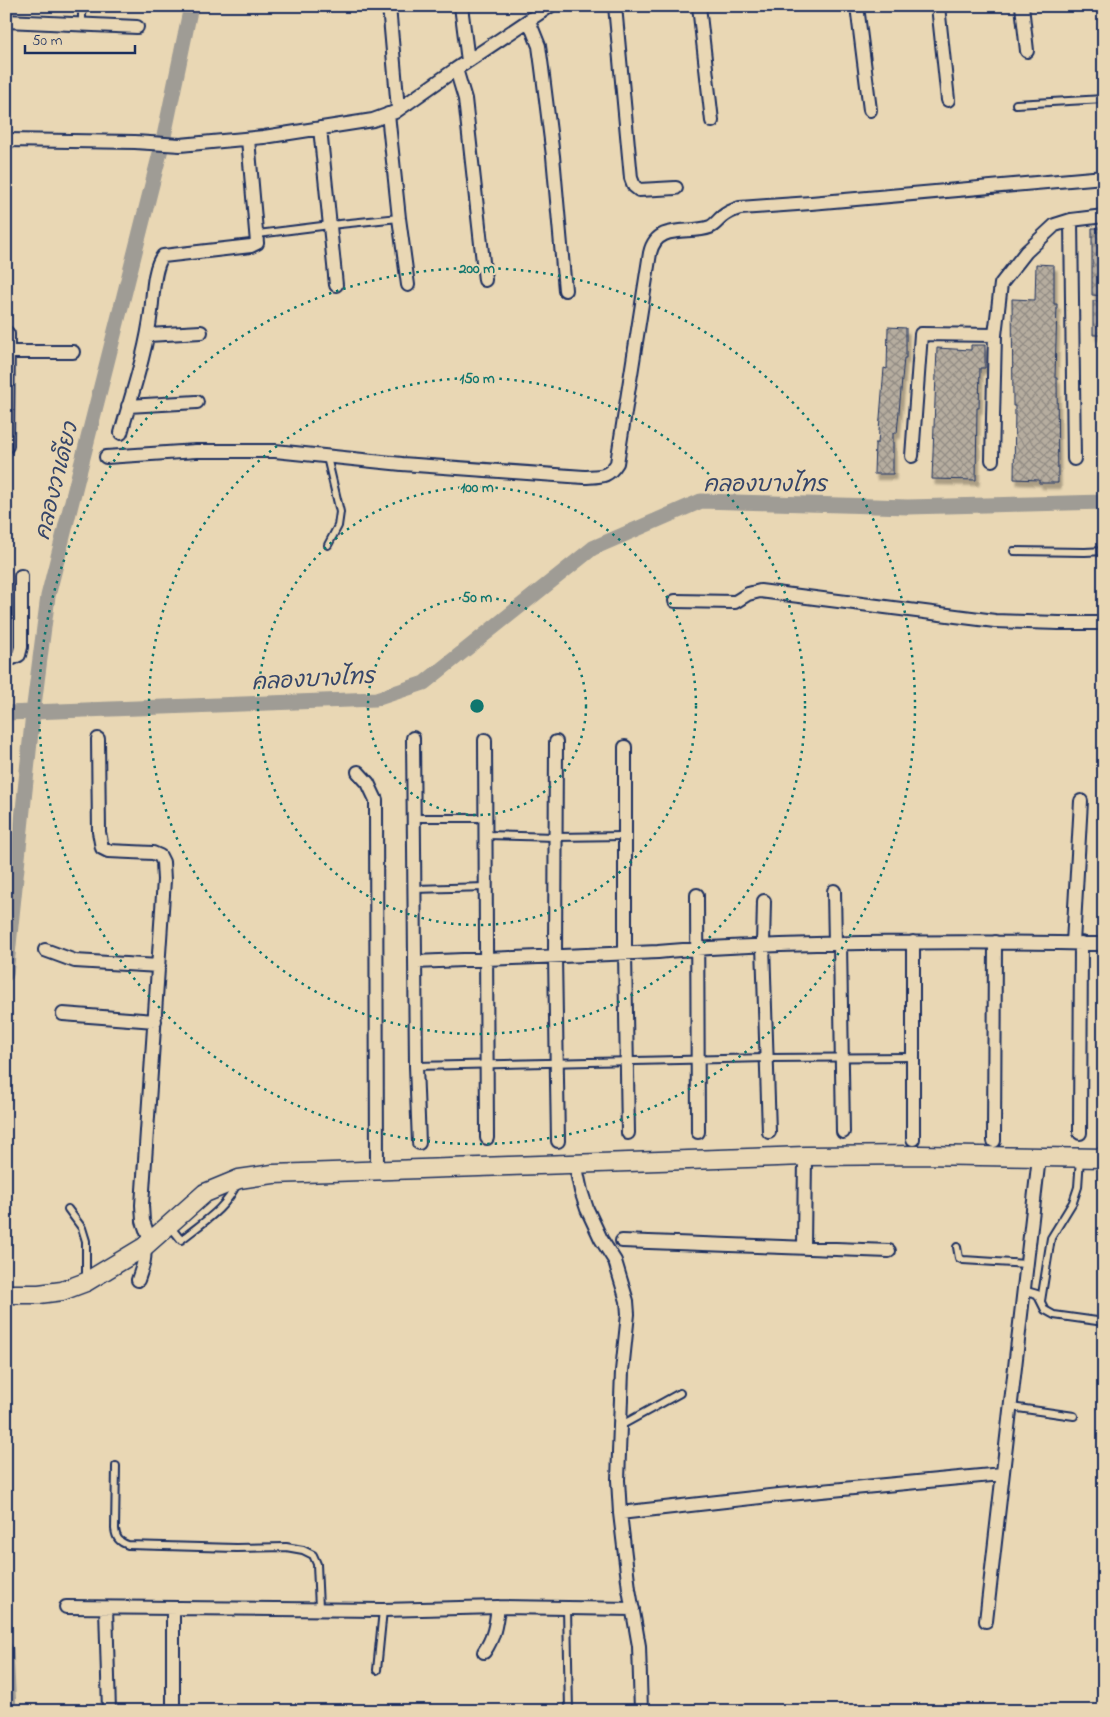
<svg xmlns="http://www.w3.org/2000/svg" width="1110" height="1717" viewBox="0 0 1110 1717" font-family="'Indie Flower','Playpen Sans Thai',sans-serif">
<style>
.lines{fill:none;stroke-linecap:round;stroke-linejoin:round}
.canal{stroke:#9f9c95;stroke-width:15}
.building{fill:url(#building-cross-hatch);stroke:#1b2f5e;filter:url(#shadow)}
.lane-casing{stroke:#1b2f5e;stroke-width:10}
.street-casing{stroke:#1b2f5e;stroke-width:16}
.secondary-casing{stroke:#1b2f5e;stroke-width:21}
.lane{stroke:#e9d7b4;stroke-width:6}
.street{stroke:#e9d7b4;stroke-width:12}
.secondary{stroke:#e9d7b4;stroke-width:18}
.ring{fill:none;stroke:#0f766e;stroke-width:2.5;stroke-dasharray:2.5 5}
.labels{text-anchor:middle;stroke-width:4;stroke-linejoin:round;paint-order:stroke}
.water-label{font-size:22px;font-style:italic;fill:#354569;stroke:#e9d7b4}
.centre{fill:#0f766e;stroke:#e9d7b4;stroke-width:2.5}
.ring-label{font-size:15px;text-anchor:middle;font-weight:bold;fill:#0f766e;stroke:#e9d7b4;stroke-width:4;stroke-linejoin:round;paint-order:stroke}
</style>
<defs>
<pattern id="building-cross-hatch" width="8" height="8" patternUnits="userSpaceOnUse" patternTransform="scale(1.25)"><rect width="8" height="8" fill="#b6ad9f"/><path d="M0 0l8 8M0 8l8-8" fill="none" stroke="#938d85"/></pattern>
<filter id="shadow"><feDropShadow dx="3" dy="5.5" stdDeviation="1" flood-color="#0004"/></filter>
</defs>
<rect width="100%" height="100%" fill="#e9d7b4"/>
<filter id="ink" filterUnits="userSpaceOnUse"><feTurbulence type="fractalNoise" baseFrequency=".02" numOctaves="2"/><feDisplacementMap in="SourceGraphic" scale="10" xChannelSelector="R" yChannelSelector="G"/><feConvolveMatrix kernelMatrix="1 2 1 2 8 2 1 2 1" color-interpolation-filters="sRGB"/></filter>
<g filter="url(#ink)">
<g class="lines">
<path class="canal" d="M6 713 376 699 424 683 593 548 701 501 908 507 1104 502
M6 974 33 713 48 596 163 141 191 6
M6 1649 9 1711"/>
</g>
<path class="building" d="M1092 228H1104V296L1092 295Z
M1036 264 1054 265V304H1057L1055 378H1057L1058 483H1039V480L1014 479 1015 406H1013L1012 299 1035 300Z
M1093 301H1104V335H1093Z
M888 327 906 328V358H904L897 433H893V474H874L875 443H878L884 368 887 369Z
M971 345H985V368H980L979 408H977L976 480 932 479 937 348 971 350Z"/>
<g class="lines">
<defs>
<path id="lane" d="M82 25V6
M1016 104 1104 99
M258 234 330 225 399 218
M327 457 340 512 338 526 328 545
M1014 551 1085 552 1104 551
M414 818H486
M486 835 555 837 625 836
M415 889 486 887
M416 1066 767 1058 914 1057
M68 1209 82 1228 86 1241V1279
M170 1226 181 1240C203 1222 226 1209 237 1183
M957 1247 959 1258 963 1260 1027 1264
M1023 1290 1037 1294 1045 1310 1054 1315 1104 1322
M1041 1301 1051 1238 1073 1202 1078 1187 1080 1158
M1011 1407 1074 1416
M620 1426 680 1393
M116 1466 115 1529C116 1538 119 1542 128 1545L236 1548 286 1547 303 1550 313 1555 317 1564 319 1608
M567 1608 569 1711
M377 1670 383 1610"/>
<path id="street" d="M389 6 398 109
M461 6 468 61
M615 6 631 178 634 186 639 190 676 188
M699 6 712 121
M857 6 870 110
M938 6 948 100
M1022 6 1027 51
M6 21 137 27
M529 21 539 46 542 68 553 156 565 290
M456 69 465 99 485 280
M388 114 399 218 408 285
M320 128 336 285
M6 140 135 142 180 145 264 137 373 120 395 112 456 69 550 6
M1071 220 1074 459
M6 332 8 334 7 446
M148 335 201 332
M9 352H73
M128 406 197 402
M121 433C132 393 146 353 151 312 153 298 153 267 163 256L251 246 257 243 248 139
M912 456 921 334 995 335
M106 457 196 451H275L402 464 584 477C600 476 608 478 617 463L650 253C657 222 689 235 710 227 715 225 718 220 722 217 728 212 733 210 740 208L811 203 1104 177
M992 460 995 335 1001 284 1026 252 1055 225 1071 220 1104 216
M675 601 735 602 748 594 760 591 995 621 1059 623H1104
M6 659 13 658 19 655 21 647V576
M413 738 416 1066 419 1143
M98 739 99 832 102 848 108 851 153 853 160 856 163 862 164 880 142 1205 143 1221 150 1241
M485 740 487 1138
M556 742 555 956 558 1141
M625 747V953L628 1133
M358 772 368 783 376 800 377 1170
M834 891 835 944
M697 895 698 1132
M764 901 763 945 769 1132
M913 942V1139
M840 943 843 1132
M1073 943 1081 801
M45 950 75 961 159 966
M415 962 658 952C726 946 795 944 863 943 944 942 1024 942 1104 944
M63 1014 155 1021
M1080 1133 1081 943
M994 1141 995 942
M575 1163 581 1191 587 1209 601 1239 615 1261 627 1301 628 1314 622 1371 618 1480 620 1513 629 1589 639 1646 641 1711
M622 1241 889 1251
M804 1248 805 1156
M138 1280C142 1268 146 1259 144 1247
M620 1513 779 1495 1002 1474
M66 1607 383 1610 498 1607 633 1609
M106 1608 109 1711
M986 1621 1039 1157
M484 1652C494 1638 496 1624 498 1607
M173 1711V1609"/>
<path id="secondary" d="M6 1294H39L62 1291 86 1282 144 1247 205 1193 239 1179 273 1174 805 1156 920 1155 1104 1158"/>
</defs>
<use href="#lane" class="lane-casing"/>
<use href="#street" class="street-casing"/>
<use href="#secondary" class="secondary-casing"/>
<use href="#lane" class="lane"/>
<use href="#street" class="street"/>
<use href="#secondary" class="secondary"/>
</g>
</g>
<g class="ring">
<circle cx="477" cy="706" r="109"/>
<circle cx="477" cy="706" r="219"/>
<circle cx="477" cy="706" r="328"/>
<circle cx="477" cy="706" r="438"/>
</g>
<g class="labels">
<g class="water-label">
<text transform="translate(55 481) rotate(-76)" y="8">คลองวาเดียว</text>
<text x="765" y="491">คลองบางไทร</text>
<text transform="translate(313 678) rotate(-3)" y="8">คลองบางไทร</text>
</g>
</g>
<circle cx="477" cy="706" r="8" class="centre"/>
<g class="ring-label">
<text x="477" y="273">200 m</text>
<text x="477" y="383">150 m</text>
<text x="477" y="492">100 m</text>
<text x="477" y="602">50 m</text>
</g>
<rect width="1110" height="1717" fill="none" stroke="#e9d7b4" stroke-width="25"/>
<rect x="12" y="12" width="1085" height="1692" fill="none" stroke="#1b2f5e" stroke-width="2" filter="url(#ink)"/>
<path d="M25 45v8h110v-8" fill="none" stroke="#1b2f5e" stroke-width="2.5"/>
<text x="32" y="45" font-size="15" fill="#1b2f5e" stroke="#e9d7b4" stroke-width="4" paint-order="stroke">50 m</text>
</svg>
